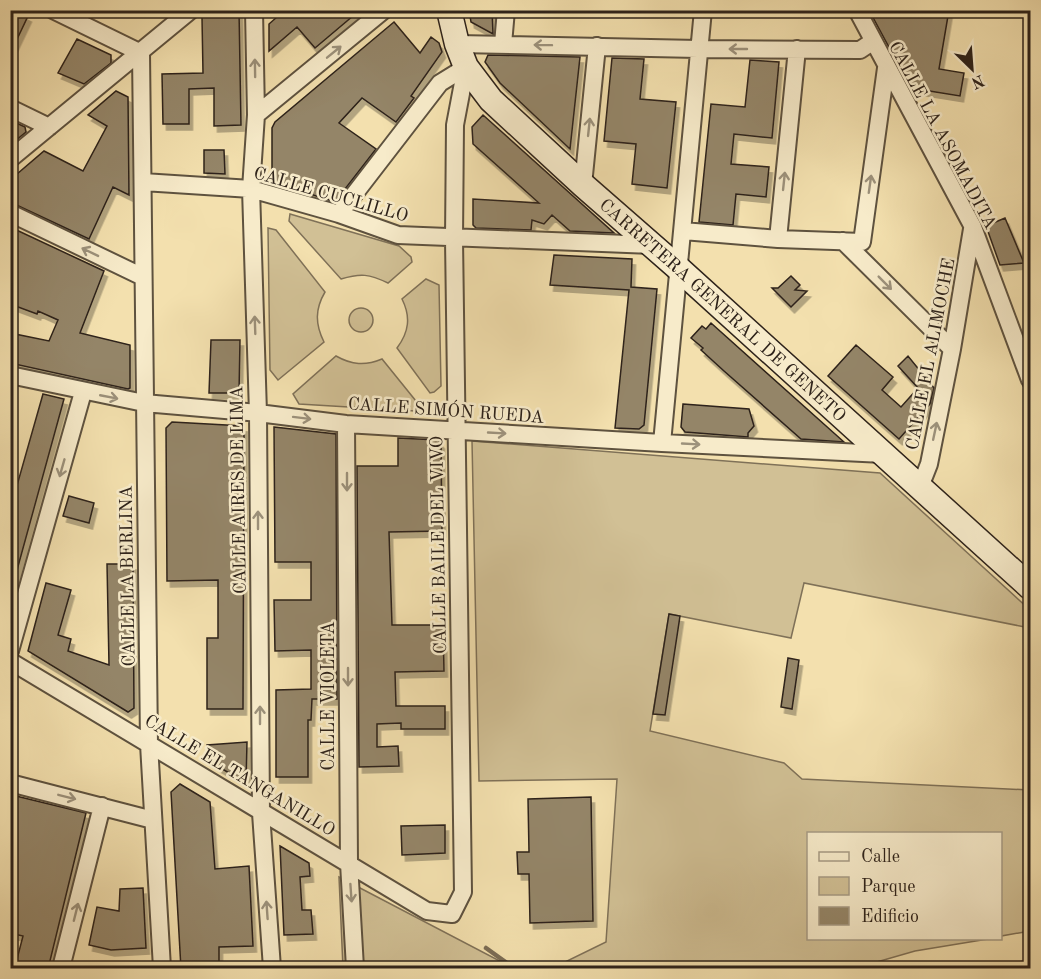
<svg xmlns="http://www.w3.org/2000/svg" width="1041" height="979" viewBox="0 0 1041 979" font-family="'Old Standard TT',serif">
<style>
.green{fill:#d1c095;stroke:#7f7158;stroke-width:1.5}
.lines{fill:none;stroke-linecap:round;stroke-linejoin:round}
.stream{stroke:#7c6d55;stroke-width:4.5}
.building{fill:#948567;stroke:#2d221a;stroke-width:1.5;filter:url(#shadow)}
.minor-casing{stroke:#5e523f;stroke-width:20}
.secondary-casing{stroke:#2d221a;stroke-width:27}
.minor{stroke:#f7ebca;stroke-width:16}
.secondary{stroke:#f7ebca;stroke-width:24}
.oneway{stroke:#9c917b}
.labels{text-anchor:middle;stroke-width:5;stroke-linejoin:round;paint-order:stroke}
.street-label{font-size:18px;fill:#2d221a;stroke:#f7ebca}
</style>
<defs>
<filter id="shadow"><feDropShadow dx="3.5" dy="6" stdDeviation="0" flood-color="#0004"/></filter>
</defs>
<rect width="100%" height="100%" fill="#f3e0ae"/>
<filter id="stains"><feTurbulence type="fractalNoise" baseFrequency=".00333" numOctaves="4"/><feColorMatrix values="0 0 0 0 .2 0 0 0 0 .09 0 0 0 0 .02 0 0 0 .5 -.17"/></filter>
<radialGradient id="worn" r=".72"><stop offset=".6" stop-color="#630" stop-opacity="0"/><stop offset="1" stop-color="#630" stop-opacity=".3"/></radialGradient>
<path class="green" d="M290 214 399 246 411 257 412 262 388 283C369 274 361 273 341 279L289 221Z
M268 228 276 230 325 292C315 309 315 324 324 342L278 380 270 370Z
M426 279 439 285 441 386 434 392 430 393 397 348C409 332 411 317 402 299Z
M349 320a12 12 0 1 1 24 0a12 12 0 1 1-24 0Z
M336 356C352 365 365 366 382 359L420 406 415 411 299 404 293 394Z
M472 441 880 473 1030 610V628L804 583 791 638 669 614 650 731 784 763 802 779 1030 790V931L1001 936 1000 834H808V938L988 939 915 951 856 968H594L567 961 606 942 617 779 479 781Z
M339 877 513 968H343Z"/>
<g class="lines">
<path class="stream" d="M486 948 514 968
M948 968 1012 965 1030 961"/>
</g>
<path class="building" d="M10 10H15L28 16 10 54Z
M212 10H239L241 125 214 126V88L189 89V124H163L162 74 203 73 202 18Z
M285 10H360L315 48 297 27 269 51V24Z
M469 10H492L493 34 471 22Z
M869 10H949L939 69 964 73 960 96 911 88Z
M394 22 420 53 431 37 439 43 442 52 411 96 414 98 396 122 362 98 339 123 376 149 335 202 272 182V128L275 122Z
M77 39 111 55V63L84 84 58 73Z
M488 55 580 57 570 149 500 83 485 62Z
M612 58 644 59 640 99 676 102 667 188 632 184 636 144 604 141Z
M750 60 779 62 772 138 734 134 731 164 769 167 766 197 736 194 733 225 699 222 711 104 745 107Z
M116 91 128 97 129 195 113 187 89 239 10 202V180L44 151 83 171 107 126 88 115Z
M483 115 614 233 570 231 552 215 544 224 532 220 531 230 476 228 473 225V199L539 203 473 144 472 127Z
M10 120 25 127 26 132 10 145Z
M204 150H224L225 174 204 173Z
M1005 218 1024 263 1000 265 986 226Z
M10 227 104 271 80 333 130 345V388L128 389 10 363V333L49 341 58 320 38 311 37 314 10 304Z
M554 255 632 259 631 287 657 289 644 425 639 429 615 428 629 290 550 285Z
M791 276 800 285 795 290 807 291 791 307 772 288H778Z
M711 323 844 442 801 439 724 371 701 350 703 348 691 338 702 326 706 329Z
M211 340H240L239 393H209Z
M856 345 893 377 882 390 901 407 918 388 898 366 908 356 934 388 930 404 899 439 828 376Z
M43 394 64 399 14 581 10 580V510Z
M683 404 749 409 754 426 748 433V437L685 432 681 427Z
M172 422 244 426 243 709H207V638H218V580L167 581 166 428Z
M274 427 336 434 337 699H312L311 720H308V777H276V690L311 689V650L275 651 274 600H311V562H275Z
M398 438 438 440 441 443 442 531 389 532 392 625H443L444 671 395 672 396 706H445V729H401V723L377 724V747L398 746 399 766 359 767 357 466H398Z
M69 496 94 503 89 523 63 516Z
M107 564H133L134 708 128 712 28 651 46 583 71 590 58 635 71 639 68 651 109 665Z
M669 614 680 616 665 715 653 714Z
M788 658 799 660 792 709 781 707Z
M247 742 246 783 207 760V745Z
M180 784 210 802 215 869 249 866 253 946 219 947V969H181L171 792Z
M16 796 86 813 48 969H21L22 965 16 963 23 936 10 933V817Z
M591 797 593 921 530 923 529 874H518L517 852H529L528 799Z
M445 825V853L402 855 401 826Z
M280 846 309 863 310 876 300 877 302 910H311L313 934 284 935Z
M143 888 146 948 111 950 89 945 97 907 119 911 120 889Z"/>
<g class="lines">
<defs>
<path id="minor" d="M53 10 141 53
M254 10 256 115 251 189 258 413 261 813 272 968
M857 10 973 227 1030 380
M457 44 698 49 860 50 872 42
M503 44 506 10
M141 53 149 744 162 968
M10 108 49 127
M256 115 384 10
M10 159 191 10
M143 182 251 189 339 214 398 235 652 245
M583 185 597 46
M10 213 143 277
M339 214 440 83 466 67
M683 231 778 239 862 242 886 68
M778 239 797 49
M843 241 952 349
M10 375 144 403 258 413 346 424 662 443 883 454
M346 424 349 863 355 968
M662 443 703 10
M920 487 929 464 952 349 972 229
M10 651 83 392
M10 661 427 911 452 914 463 892 454 239 455 125 466 67
M10 783 153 820
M61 968 102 806"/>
<g id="secondary">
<path id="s1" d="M449 10 457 44 466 67 491 100 583 185 678 268 1030 587"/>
</g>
</defs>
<use href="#minor" class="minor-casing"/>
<use href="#secondary" class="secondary-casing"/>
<use href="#minor" class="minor"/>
<use href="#secondary" class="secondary"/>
</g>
<defs><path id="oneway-shaft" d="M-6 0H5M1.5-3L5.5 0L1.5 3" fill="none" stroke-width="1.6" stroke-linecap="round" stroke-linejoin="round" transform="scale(1.5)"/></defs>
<g class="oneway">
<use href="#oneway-shaft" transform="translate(543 45) rotate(-179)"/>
<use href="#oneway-shaft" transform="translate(738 49) rotate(180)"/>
<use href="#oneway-shaft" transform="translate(334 52) rotate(-39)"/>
<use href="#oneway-shaft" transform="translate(255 68) rotate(-91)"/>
<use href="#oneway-shaft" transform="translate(589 127) rotate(-84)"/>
<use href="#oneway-shaft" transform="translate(784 181) rotate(-84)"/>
<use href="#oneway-shaft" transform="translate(870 184) rotate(-82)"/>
<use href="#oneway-shaft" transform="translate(90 252) rotate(-154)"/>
<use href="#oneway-shaft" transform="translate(885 283) rotate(45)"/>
<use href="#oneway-shaft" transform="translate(255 325) rotate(-92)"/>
<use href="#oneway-shaft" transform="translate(109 397) rotate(11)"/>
<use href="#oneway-shaft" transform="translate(302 418) rotate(7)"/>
<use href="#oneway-shaft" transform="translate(935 431) rotate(-78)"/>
<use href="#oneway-shaft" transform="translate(497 433) rotate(3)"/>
<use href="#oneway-shaft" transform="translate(691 444) rotate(3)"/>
<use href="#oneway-shaft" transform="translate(62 468) rotate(106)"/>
<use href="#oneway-shaft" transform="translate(347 482) rotate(90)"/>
<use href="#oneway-shaft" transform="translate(258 520) rotate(-90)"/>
<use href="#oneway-shaft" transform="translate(348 677) rotate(90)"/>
<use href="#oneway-shaft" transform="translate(260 715) rotate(-90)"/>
<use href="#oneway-shaft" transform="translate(67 797) rotate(14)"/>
<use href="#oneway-shaft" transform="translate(351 893) rotate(86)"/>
<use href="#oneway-shaft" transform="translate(267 910) rotate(-94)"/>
<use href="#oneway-shaft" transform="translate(76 912) rotate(-76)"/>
</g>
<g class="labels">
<g class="street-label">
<text transform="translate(943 135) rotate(62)" y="6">CALLE LA ASOMADITA</text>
<text transform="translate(331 194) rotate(16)" y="6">CALLE CUCLILLO</text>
<text dy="6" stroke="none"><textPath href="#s1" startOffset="414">CARRETERA GENERAL DE GENETO</textPath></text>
<text transform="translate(930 354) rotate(-79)" y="6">CALLE EL ALIMOCHE</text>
<text transform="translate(446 410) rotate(4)" y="6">CALLE SIMÓN RUEDA</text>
<text transform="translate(238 490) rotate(-91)" y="6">CALLE AIRES DE LIMA</text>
<text transform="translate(438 545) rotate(-91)" y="6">CALLE BAILE DEL VIVO</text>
<text transform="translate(127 576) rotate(-91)" y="6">CALLE LA BERLINA</text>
<text transform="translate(328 696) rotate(-90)" y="6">CALLE VIOLETA</text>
<text transform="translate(240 775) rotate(31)" y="6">CALLE EL TANGANILLO</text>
</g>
</g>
<rect width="1041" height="979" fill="none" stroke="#f3e0ae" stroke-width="36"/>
<rect x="12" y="12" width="1017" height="955" fill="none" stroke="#2d221a" stroke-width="3"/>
<rect x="18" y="18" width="1005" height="943" fill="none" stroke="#2d221a" stroke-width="1.5"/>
<rect x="807" y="832" width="195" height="108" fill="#f7ebca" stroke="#a69b84" stroke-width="1.5"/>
<rect x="819" y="852" width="30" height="9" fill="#f7ebca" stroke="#a69b84" stroke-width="1.5"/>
<text x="861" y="862" font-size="18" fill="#2d221a">Calle</text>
<rect x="819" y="877" width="30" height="18" fill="#d1c095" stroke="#a69b84" stroke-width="1.5"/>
<text x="861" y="892" font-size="18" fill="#2d221a">Parque</text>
<rect x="819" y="907" width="30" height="18" fill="#948567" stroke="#a69b84" stroke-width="1.5"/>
<text x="861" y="922" font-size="18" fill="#2d221a">Edificio</text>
<g transform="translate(972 69) rotate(155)" stroke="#f7ebca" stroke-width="4.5" paint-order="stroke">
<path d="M0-4.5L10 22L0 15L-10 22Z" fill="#2d221a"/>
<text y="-9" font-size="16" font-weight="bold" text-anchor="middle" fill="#2d221a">N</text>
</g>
<rect width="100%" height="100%" filter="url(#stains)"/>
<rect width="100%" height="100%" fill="url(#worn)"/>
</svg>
